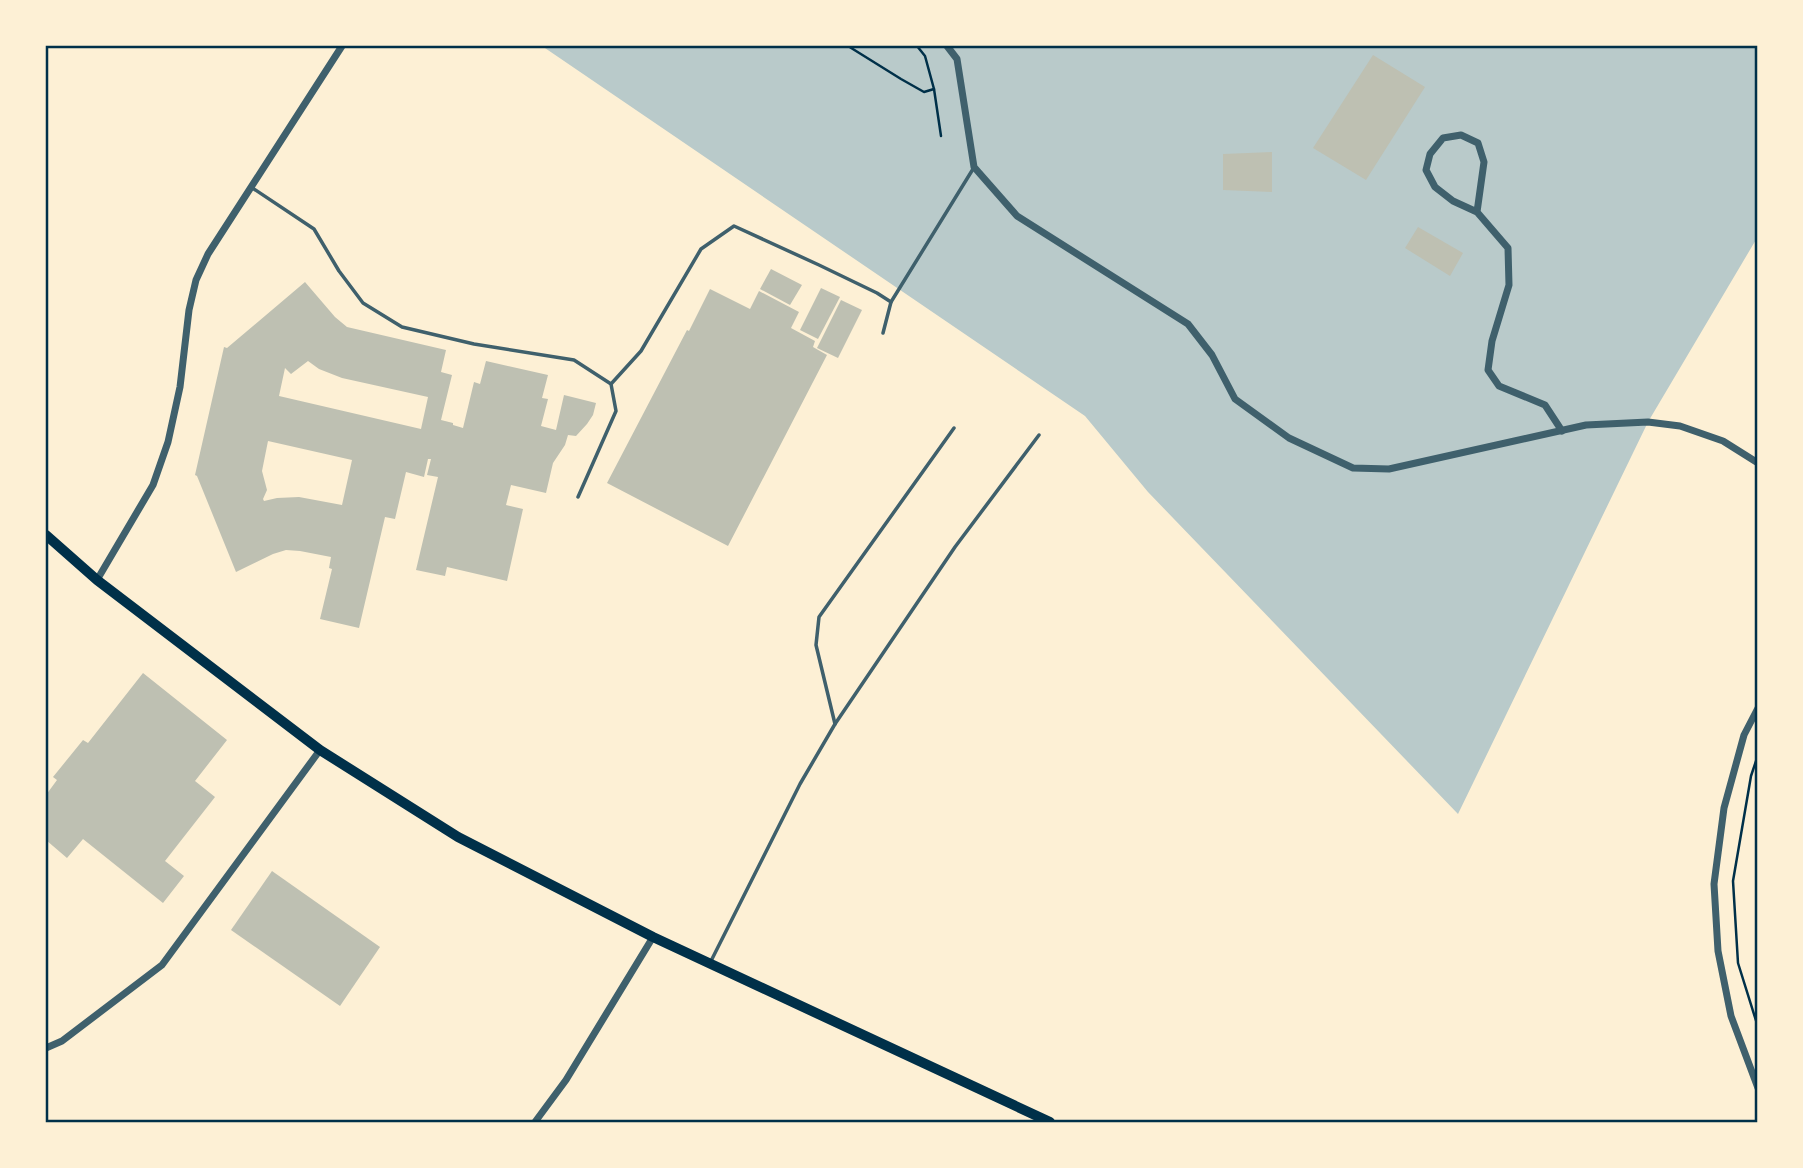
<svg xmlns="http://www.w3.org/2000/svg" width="1803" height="1168" viewBox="0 0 1803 1168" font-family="Mulish,sans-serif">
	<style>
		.green { fill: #b9caca }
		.building { fill: #bec0b2; fill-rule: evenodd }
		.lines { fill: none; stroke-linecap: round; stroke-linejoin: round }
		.path { stroke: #003049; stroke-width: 2.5 }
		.service { stroke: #3f606c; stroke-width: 3.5 }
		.minor { stroke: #3f606c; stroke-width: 7 }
		.secondary { stroke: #003049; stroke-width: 10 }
		.neatline { fill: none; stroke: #003049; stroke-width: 2.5 }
	</style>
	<rect width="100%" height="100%" fill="#fdf0d5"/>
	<polygon class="green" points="542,46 1757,46 1757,238 1648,422 1458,814 1148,492 1085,416"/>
	<g class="building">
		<polygon points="1373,55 1425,87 1366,180 1313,148"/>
		<polygon points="1272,152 1272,192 1223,190 1223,154"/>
		<polygon points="1418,227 1463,253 1450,276 1405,248"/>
		<polygon points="771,269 802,285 790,305 760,289"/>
		<path d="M305,282L335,317L347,327L446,350L441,372L452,375L441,420L453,423V425L463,428L474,382L480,384L486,361L548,375L542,398L548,399L541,426L556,430L564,395L596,403L593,415L587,424L576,436L568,435L565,445L553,463L546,493L511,485L506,505L523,509L507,581L447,567L445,576L416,570L438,477L427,475L431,459H428L424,477L406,472L395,519L385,517L359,628L320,619L332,569L329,568L331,557L300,551L286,550L273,554L236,572L197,476L195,475L224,347L227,348ZM308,361L319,369L342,378L428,397L421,429L279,396L285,368L291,374ZM268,441L352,460L342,505L299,497L277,498L264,501L263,499L267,490L262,471Z"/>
		<polygon points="821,288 840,297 818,339 800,330"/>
		<polygon points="710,289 750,309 759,291 799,312 791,328 815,341 813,347 827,355 728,546 607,483 687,330 689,331"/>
		<polygon points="841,300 862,310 838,358 817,348"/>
		<polygon points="143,673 227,740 195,781 215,797 165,861 184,876 163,903 83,839 67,858 46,840 46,795 57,780 53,777 83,740 88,743"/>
		<polygon points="272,871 380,947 340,1006 231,930"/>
	</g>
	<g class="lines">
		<g class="path">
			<polyline points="848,46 901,79 924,92 934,89 941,136"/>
			<polyline points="917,46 925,56 934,89"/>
			<polyline points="1758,755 1751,776 1733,881 1738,963 1758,1027"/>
		</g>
		<g class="service">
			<polyline points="251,187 314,229 339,271 363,303 402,327 474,344 574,360 611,384 616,411 578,497"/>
			<polyline points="891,302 973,169"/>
			<polyline points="611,384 641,351 701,249 734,226 819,265 877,293 891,302 883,333"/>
			<polyline points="835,724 816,645 819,617 954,428"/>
			<polyline points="711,961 800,784 835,724 955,547 1039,435"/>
		</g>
		<g class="minor">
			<polyline points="947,46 957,59 974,167 1017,216 1188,324 1212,355 1235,399 1289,438 1353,468 1389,469 1586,425 1648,422 1680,426 1723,441 1758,463"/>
			<polyline points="1477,212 1453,201 1435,187 1426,170 1430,154 1443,138 1461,135 1478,143 1484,162 1477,212 1508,248 1509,285 1492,341 1488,370 1499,386 1545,405 1562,431"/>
			<polyline points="97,580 153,485 168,442 180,387 189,310 196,280 208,254 342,46"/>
			<polyline points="1758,708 1744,735 1724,808 1714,884 1718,951 1731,1016 1758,1088"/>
			<polyline points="46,1048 62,1041 162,965 320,750"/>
			<polyline points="535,1122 566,1080 653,937"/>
		</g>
		<polyline class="secondary" points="46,535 97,580 320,750 458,837 653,937 1050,1122"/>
	</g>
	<rect width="1803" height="1168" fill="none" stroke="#fdf0d5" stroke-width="94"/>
	<rect x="47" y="47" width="1709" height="1074" class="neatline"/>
</svg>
